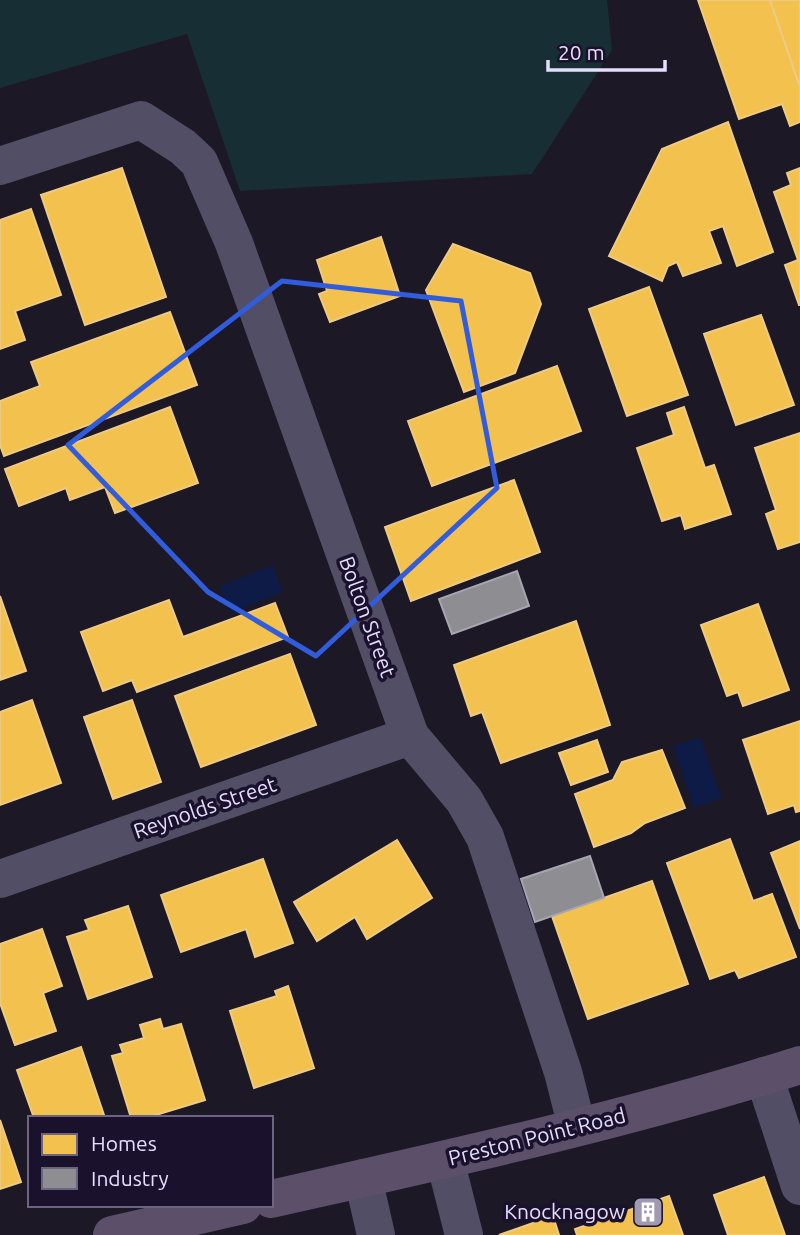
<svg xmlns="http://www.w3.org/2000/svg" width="800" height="1235" viewBox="0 0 800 1235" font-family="Ubuntu,sans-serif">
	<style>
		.green { fill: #172e34 }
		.water { fill: #0e1b47 }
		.homes { fill: #f2c14e; stroke: #eeca83; stroke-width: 2 }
		.industry { fill: #8d8d92; stroke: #a8a5b2; stroke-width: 2 }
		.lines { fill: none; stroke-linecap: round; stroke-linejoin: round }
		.minor { stroke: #524e66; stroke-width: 38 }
		.major { stroke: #5c4f6a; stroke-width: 38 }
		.marked { fill: none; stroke: #315cdc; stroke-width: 5; stroke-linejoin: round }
		.labels { text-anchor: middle; stroke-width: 7; stroke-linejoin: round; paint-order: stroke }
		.street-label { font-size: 21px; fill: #e6defe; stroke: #1a122c }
		.poi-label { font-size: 21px; fill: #e6defe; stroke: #1a122c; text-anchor: end }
	</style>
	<rect width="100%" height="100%" fill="#1c1826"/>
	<polygon class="green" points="0,0 607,0 612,50 532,174 240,191 187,34 0,88"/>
	<g class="water">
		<polygon points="273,565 283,592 230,613 220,586"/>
		<polygon points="700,737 722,798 694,808 673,746"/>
	</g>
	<g class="homes">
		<polygon points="698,0 770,0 800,87 800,122 790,126 782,104 739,119"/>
		<polygon points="770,0 800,0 800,87"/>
		<polygon points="728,122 773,252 737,266 723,226 709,231 721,263 683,276 677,262 668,266 662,281 609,256 662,149"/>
		<polygon points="122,168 166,297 85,325 41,195"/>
		<polygon points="800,168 800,305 799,305 785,265 798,260 774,192 791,185 787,173"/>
		<polygon points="31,209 61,295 15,311 25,340 0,349 0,220"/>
		<polygon points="381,237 400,296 330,322 319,294 327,291 317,260"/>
		<polygon points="453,244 530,273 541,304 515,373 464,392 426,290"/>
		<polygon points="649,287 688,395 627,416 589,309"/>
		<polygon points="170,312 197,385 4,456 0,445 0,401 40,386 31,362"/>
		<polygon points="761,315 794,405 736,425 704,334"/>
		<polygon points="557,366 581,431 432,486 408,421"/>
		<polygon points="170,407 198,483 115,513 105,487 70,500 66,488 19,506 5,469"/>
		<polygon points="684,407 705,468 714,465 731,514 685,529 681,515 662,521 637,448 674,435 667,413"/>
		<polygon points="800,433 800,542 778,549 766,514 776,510 755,448"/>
		<polygon points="514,480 540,552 411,601 385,527"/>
		<polygon points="0,596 26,671 0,680"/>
		<polygon points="169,600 183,637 275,603 288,637 137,692 132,680 103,691 81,632"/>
		<polygon points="758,604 789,690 743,706 738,692 727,696 701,625"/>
		<polygon points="576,621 610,725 501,763 482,712 471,716 454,665"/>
		<polygon points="290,654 316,725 201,767 175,696"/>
		<polygon points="32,700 61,783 0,805 0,712"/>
		<polygon points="132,700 161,782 113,799 84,717"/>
		<polygon points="800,721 800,811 796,812 794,805 768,814 743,740"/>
		<polygon points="597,740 608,772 571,785 559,753"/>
		<polygon points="662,750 685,808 645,823 631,833 594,847 575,794 613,780 622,762"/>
		<polygon points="730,839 753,901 772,894 796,957 739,978 735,970 710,979 667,863"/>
		<polygon points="397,840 432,898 367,939 355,917 317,941 294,902"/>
		<polygon points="800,841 800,929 771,853"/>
		<polygon points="263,859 293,943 255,957 246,929 181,952 161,895"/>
		<polygon points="652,881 688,984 588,1019 552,916"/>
		<polygon points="128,906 152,977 88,999 67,937 89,930 85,920"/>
		<polygon points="42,929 62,986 43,993 56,1031 15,1045 0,1003 0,944"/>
		<polygon points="288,986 314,1068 254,1088 230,1011 277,996 275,991"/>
		<polygon points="160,1019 163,1029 181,1024 205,1100 146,1118 131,1118 112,1056 123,1053 120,1045 144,1038 140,1025"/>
		<polygon points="81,1047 105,1118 34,1118 17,1070"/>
		<polygon points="0,1120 21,1182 0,1189"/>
		<polygon points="764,1177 785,1235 728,1235 714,1195"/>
		<polygon points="669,1196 683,1235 577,1235 575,1229"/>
		<polygon points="553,1216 559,1235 499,1235"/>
	</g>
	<g class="industry">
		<polygon points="517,571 529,606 452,634 439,599"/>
		<polygon points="590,856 604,898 535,922 521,879"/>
	</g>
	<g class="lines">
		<g class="minor">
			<polyline points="0,166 141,120 183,147 199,162 234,243 410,736 464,800 485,837 563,1072 577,1127"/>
			<polyline points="0,879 410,736"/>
			<polyline points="764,1076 800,1186"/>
			<polyline points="445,1160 464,1235"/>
			<polyline points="363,1178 376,1235"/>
		</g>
		<g class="major">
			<path d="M271,1199C448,1159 627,1120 800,1065"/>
			<polyline points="112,1235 243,1205"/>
		</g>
	</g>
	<path class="marked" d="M282,281L461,301L497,488L316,656L208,592L68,445Z"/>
	<defs>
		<g id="building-square" transform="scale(1.575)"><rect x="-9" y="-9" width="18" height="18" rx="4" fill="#9f99b2" stroke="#1a122c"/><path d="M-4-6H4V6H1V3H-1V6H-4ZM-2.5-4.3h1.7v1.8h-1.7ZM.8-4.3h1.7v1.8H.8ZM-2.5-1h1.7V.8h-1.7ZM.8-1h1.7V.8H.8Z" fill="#fff"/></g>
	</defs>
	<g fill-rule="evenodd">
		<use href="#building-square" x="648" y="1212"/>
	</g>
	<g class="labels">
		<g class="street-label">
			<text transform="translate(367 617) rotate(70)" y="7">Bolton Street</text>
			<text transform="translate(205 808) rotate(-19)" y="7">Reynolds Street</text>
			<text transform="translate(537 1137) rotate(-14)" y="7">Preston Point Road</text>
		</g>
		<g class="poi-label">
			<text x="625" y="1219">Knocknagow</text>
		</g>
	</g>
	<rect x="28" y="1116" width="245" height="91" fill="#1a122c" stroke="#6c6480" stroke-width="2"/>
	<rect x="42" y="1134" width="35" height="21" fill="#f2c14e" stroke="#6c6480" stroke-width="2"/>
	<text x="91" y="1151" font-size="21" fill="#e6defe">Homes</text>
	<rect x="42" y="1168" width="35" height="21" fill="#8d8d92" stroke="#6c6480" stroke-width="2"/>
	<text x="91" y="1186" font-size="21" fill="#e6defe">Industry</text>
	<path d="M548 60v10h117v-10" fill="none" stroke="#e6defe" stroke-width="3.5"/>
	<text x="558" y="60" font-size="21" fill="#e6defe" stroke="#1a122c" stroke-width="5" paint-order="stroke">20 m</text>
</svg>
